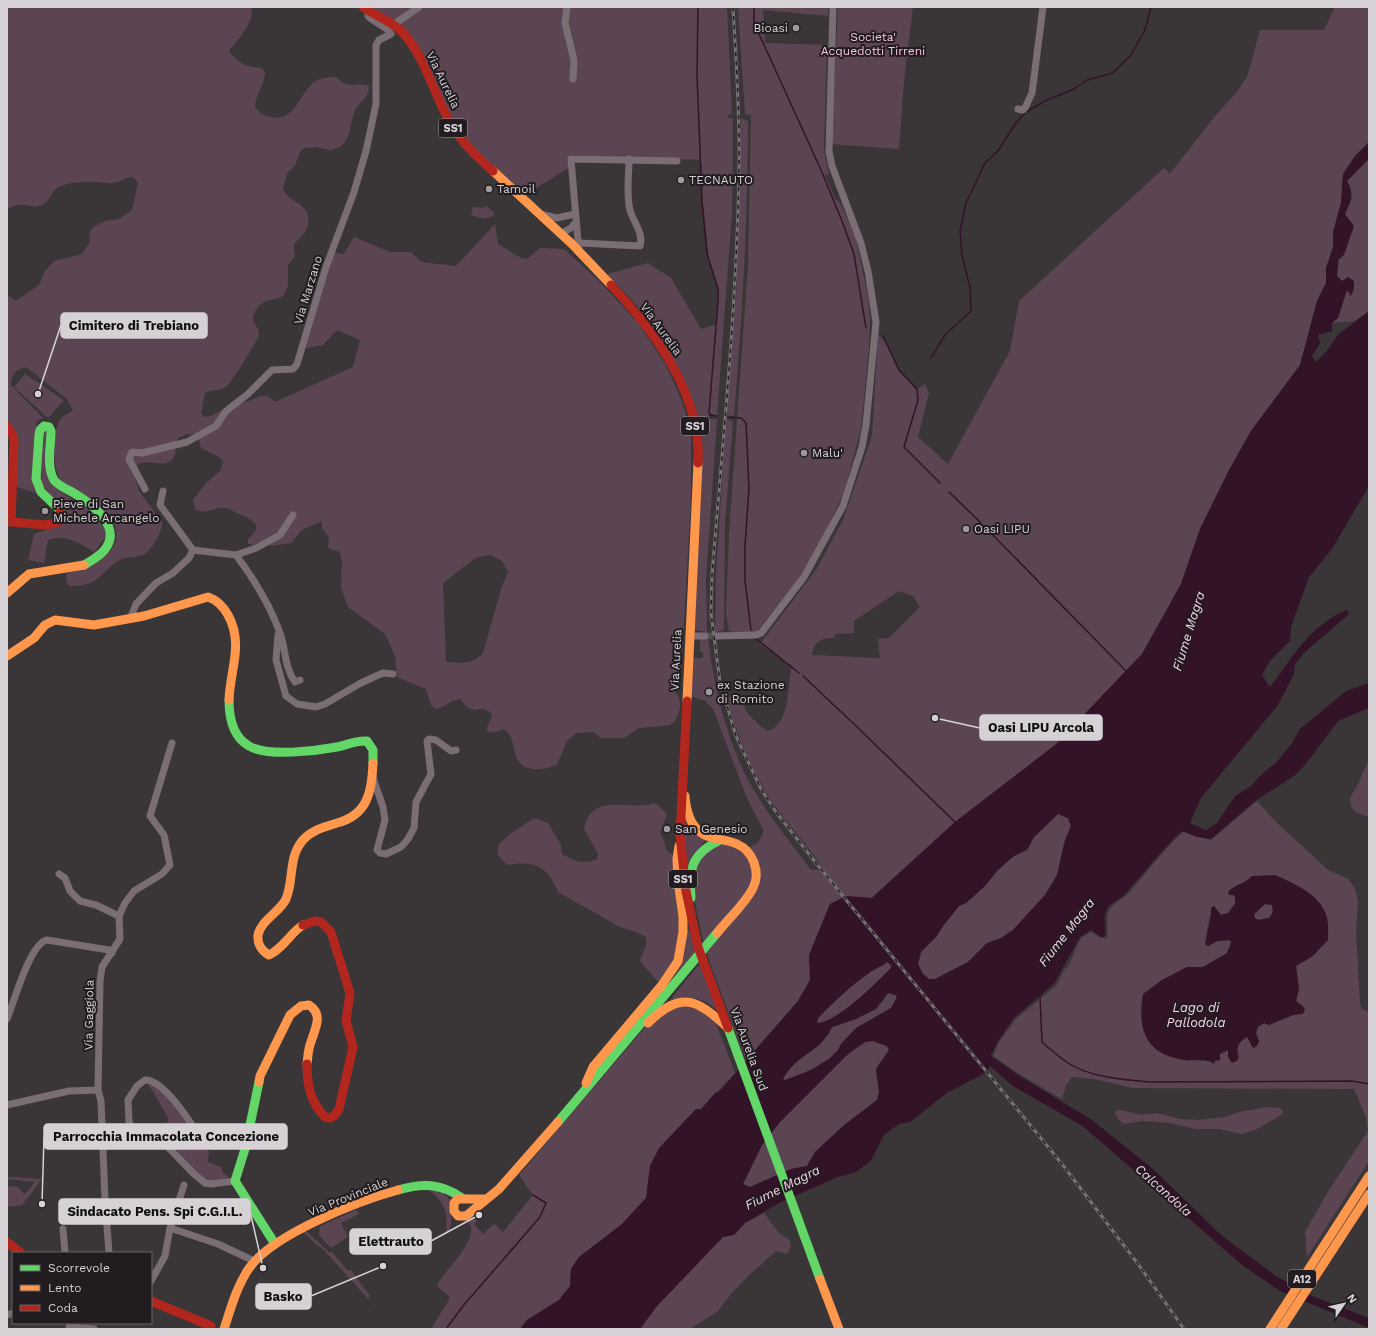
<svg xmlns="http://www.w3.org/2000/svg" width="1376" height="1336" viewBox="0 0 1376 1336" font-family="'Work Sans',sans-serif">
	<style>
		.green { fill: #5c4552; fill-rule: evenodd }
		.water { fill: #331328; fill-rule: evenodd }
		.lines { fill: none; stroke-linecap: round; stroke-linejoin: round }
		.stream { stroke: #331328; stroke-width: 1.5 }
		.street-tunnel { stroke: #514d4f; stroke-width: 7; stroke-dasharray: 7 3.5; stroke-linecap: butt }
		.street { stroke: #7a6d74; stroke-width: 7 }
		.fast { stroke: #63d668; stroke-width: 9 }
		.slow { stroke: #ff974d; stroke-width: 9 }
		.jam { stroke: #b3261e; stroke-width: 9 }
		.rail-casing { stroke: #777174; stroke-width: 3 }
		.rail { stroke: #201c1f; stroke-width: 1.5; stroke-dasharray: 4.5; stroke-linecap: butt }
		.jam-bridge { stroke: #b3261e; stroke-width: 9 }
		.poi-dot { fill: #9f9b9d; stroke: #201c1f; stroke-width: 1.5 }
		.labels { text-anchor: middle; stroke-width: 4; stroke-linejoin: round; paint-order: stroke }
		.shield { fill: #201c1f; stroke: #9f9b9e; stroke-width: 1 }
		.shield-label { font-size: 11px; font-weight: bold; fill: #d6d1d4 }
		.poi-label { font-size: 12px; fill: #d6d1d4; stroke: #201c1f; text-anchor: start }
		.park-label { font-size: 12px; fill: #f9c1e2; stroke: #201c1f }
		.street-label { font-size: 12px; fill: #d6d1d4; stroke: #201c1f }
		.water-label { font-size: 13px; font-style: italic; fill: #fdd2eb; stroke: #201c1f }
		.leader { fill: none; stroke: #d6d1d4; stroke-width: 1.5 }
		.callout-dot { fill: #d6d1d4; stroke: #201c1f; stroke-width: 1.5 }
		.callout { fill: #d6d1d4; stroke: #d6d1d4; stroke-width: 1.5 }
		.callout-label { font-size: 13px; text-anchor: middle; font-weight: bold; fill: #111 }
	</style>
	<rect width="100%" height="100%" fill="#3a3638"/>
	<g class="green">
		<path d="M7,7H251C255,23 238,39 229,51C238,63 246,67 261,68L265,72C265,85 255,95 255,107C259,113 263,115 270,117C294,123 298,96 313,83C319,78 328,77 336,77C349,91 354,81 369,86C369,98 358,103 354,113C348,128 353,146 330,150L315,147L304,148L300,152L295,166L287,173L283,189C291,206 314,202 307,228C305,235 297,239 294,245L295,256L288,265V286L283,296C275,301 265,298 258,307C246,323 259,323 259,335C259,338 230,385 226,387C219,391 212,389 205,393L201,414L205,417C216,416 224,407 234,404C239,402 245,403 249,401C260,396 266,392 275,402L353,367L360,340L337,330L323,345L301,349L331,253L344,254L354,237L390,252H411L421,262L456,266L495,224L498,244L521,258L527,259L540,248L564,249L599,281L638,323L666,365L681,399L691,430V498L682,660L681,672L672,687C674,691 678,695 679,698C682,707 678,720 670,725L639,728L624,738H600L594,732L576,733L567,741L557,765C543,770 523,774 516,756C513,746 513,736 504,729L493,733L487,731C487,724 491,721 492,714C477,701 476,720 460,699C451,700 445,707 436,709L431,705L426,689L397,677L395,656L385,634L348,607L341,587L342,562L340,552L328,548L329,537L322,528V521L302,530L291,543L271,546L263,541L253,545L248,544V539C261,527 258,522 243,516C237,514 232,509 225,508C215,506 206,516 195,509L193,500L206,483L221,470L223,461L219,457L201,448L198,438L189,434C169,438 179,447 174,457C165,473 145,452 132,470L139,491L162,522C163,530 152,550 145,554C137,558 126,556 118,561C98,575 99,586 70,586L67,583L66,574C76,569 89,568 98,562C146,528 89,500 61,481C52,468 52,434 60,420C63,415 69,413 73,411L67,399L26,367C16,369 11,375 11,385L43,418L37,421L36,426L38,428L39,494L17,487L15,432L7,421V295L16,301L39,285L45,271L54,261L82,254L90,242L89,235L92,228L105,221L119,219L132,210L138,183L133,177C125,177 121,182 113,183C109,184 103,182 98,182C86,182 66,181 56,189C50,194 50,201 42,205C30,210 25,199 7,209ZM490,555L502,561L508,572L502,586L483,653C473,665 460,663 446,662L443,583L477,557Z"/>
		<polygon points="369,7 415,7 395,22"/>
		<path d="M423,7H727L732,114L728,115V118H733L732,213L717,416L709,413V419H717L706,580L707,632L694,630L702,437C692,401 677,363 657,332C643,311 625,292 607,274L648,263L671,278L701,329L715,325L719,290L709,259L703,202L701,160L571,155L570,167L525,195L483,158L457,129L399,22L415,10Z"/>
		<polygon points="738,7 828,7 828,16 763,10 765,43 827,45 824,149 829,175 825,175 835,199 840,203 855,235 868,296 870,319 869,347 861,429 844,493 820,543 796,583 756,632 746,634 729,631 726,613 729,534 748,265 751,115 745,114"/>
		<polygon points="838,7 913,7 904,81 899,149 831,144"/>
		<path d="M1335,7H1369V142L1355,156L1343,174L1341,203L1333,232V247L1326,268V283L1317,301L1300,365L1251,431L1229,470L1200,529L1181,584L1142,654L1055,745L955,822L871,898L846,896L830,904L809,955L810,980L798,1001L746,1060L706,952L754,895L758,888L760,878L759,868L749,847L758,843L764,831L747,798L713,709L705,701L690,696L692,658H703V652H700V638L708,637C713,683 724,729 744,772C761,807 788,839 811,870H824C809,846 787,824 771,800C750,768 737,733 726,697L742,696L746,712L760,726L768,731C791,724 787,683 792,666L760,644L816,570L843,520L872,436L878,335L886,342L898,370L916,390L925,384L929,393L918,437L948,464L1010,351L1019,301L1164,168L1170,173L1175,167L1215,116L1236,93L1247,77L1260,30H1324ZM899,591L913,596L920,607L889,638L878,639L880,658L812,655C813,642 822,638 834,638L835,634L854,633V621Z"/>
		<path d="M741,118L748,121C748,220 742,318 734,416L726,415L736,296Z"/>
		<polygon points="1369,159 1369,311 1355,321 1332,323 1338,318 1347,289 1354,288 1342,281 1337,276 1345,214 1352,199 1351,188 1347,181"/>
		<path d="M487,206L495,214C487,221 481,218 471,215L473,207L483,208Z"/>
		<polygon points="25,374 64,400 48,418 14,387"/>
		<polygon points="726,420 731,420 733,422 725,523 724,626 723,631 715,632 716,574"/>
		<path d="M45,430L47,431C48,444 48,469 52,480C58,499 101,505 106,536L94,552C79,543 67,534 48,540L44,563L28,560L34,534L55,527L62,519L40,479V438Z"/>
		<polygon points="1369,759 1369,817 1355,812 1351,806 1350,798 1358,784"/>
		<path d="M1257,801L1275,821L1328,870L1348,879L1354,887L1358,900L1356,933L1360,1003L1362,1009L1369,1012V1161L1307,1257L1305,1232L1329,1190L1368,1131L1366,1117L1354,1089L1133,1088L1094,1079L1072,1077L1066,1085L1062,1099L1019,1074L993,1056L999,1042L1016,1019L1057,985L1064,970L1069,965L1078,944L1081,938L1091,932L1101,938H1107C1109,928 1105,919 1109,911C1112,904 1121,900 1127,895C1146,874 1162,851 1183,832L1211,840ZM1252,876L1313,956L1296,966L1299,989L1293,1015L1269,1025L1264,1023L1258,1027L1256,1033L1259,1041L1257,1046L1253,1048L1247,1037C1237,1042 1236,1053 1232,1063L1228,1057L1229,1049L1220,1054L1215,1061L1183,1060L1162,980L1187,967H1203L1227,953L1231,943L1230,940L1218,941L1208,946C1203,930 1211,923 1211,908L1214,906L1221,915L1228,913L1235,904V897L1230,889L1247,882Z"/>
		<path d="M654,803L658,805L667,814L660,833L665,843V849L677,858L681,944L662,985C659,983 641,963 640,960L646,946V937L636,932L620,927L558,892C548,866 534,860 507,865L497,854L499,844L510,834L534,818L548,823L561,845L562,854C574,861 584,865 597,859L598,854L584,829C592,790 629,812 654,803Z"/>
		<polygon points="1058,814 1068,818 1071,826 1065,840 1057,875 1045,895 1013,930 1001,938 987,943 968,962 935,979 929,979 923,974 918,964 921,952 937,936 943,926 959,906 966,903 984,887 998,870 1014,856 1027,850 1034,837"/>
		<polygon points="684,819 686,819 707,839 692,855 687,866 685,865"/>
		<polygon points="719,843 727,843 739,848 747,856 753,873 750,888 704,945 692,889 698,857"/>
		<polygon points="1265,904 1272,905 1273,912 1269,918 1258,920 1255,918 1254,914"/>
		<path d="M689,929L696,953L677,973L674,974C680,960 687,946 686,930Z"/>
		<path d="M701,962L717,1010C704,998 687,994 670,1000Z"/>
		<path d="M888,962L891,965V968C877,983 837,1022 817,1023L818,1018C834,1002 850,986 869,973C875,968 882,967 888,962Z"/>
		<polygon points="888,993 895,995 897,997 891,1008 856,1028 841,1044 838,1050 829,1059 811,1070 785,1081 783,1079 795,1062 820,1045 832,1027 856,1019 882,1002"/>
		<path d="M679,1002L712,1013L735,1073L701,1109L646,1198L622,1224L579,1257L571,1269L570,1286L559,1300L527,1320L520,1329H431L449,1300V1296L439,1288L437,1285C445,1270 473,1246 471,1228C471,1225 468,1221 467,1219L470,1215L477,1221L474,1224L483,1234L494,1224L503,1232L533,1195L519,1175L654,1017Z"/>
		<polygon points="872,1041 887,1046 889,1050 876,1069 879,1092 877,1100 843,1126 815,1152 807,1166 791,1169 750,1187 743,1184 762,1145 780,1122 848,1054 865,1042"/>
		<path d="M149,1083C164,1088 188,1121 196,1135C200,1143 200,1147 209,1151L208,1162L221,1167L223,1173L229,1177C221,1181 211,1182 203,1179L178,1153L177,1147L166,1129L168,1118L153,1091L148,1085Z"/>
		<polygon points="1269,1107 1280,1108 1283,1111 1281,1115 1255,1130 1241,1134 1219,1129 1196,1129 1170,1123 1143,1121 1124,1124 1118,1119 1115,1113 1117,1110 1120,1110 1142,1115 1157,1113 1180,1119 1199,1120 1225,1117 1239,1112"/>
		<polygon points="7,1177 42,1179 22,1205 7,1207 7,1186 17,1187 25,1194 35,1182 7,1179"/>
		<path d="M429,1190C437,1190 448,1193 450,1202C451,1205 450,1209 450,1212C452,1222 452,1227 446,1235C448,1213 447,1205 429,1190Z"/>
		<polygon points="356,1210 359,1214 341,1223 348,1237 331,1248 319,1235 320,1226"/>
		<polygon points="764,1213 778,1232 790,1240 791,1247 787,1254 776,1251 749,1275 730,1295 718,1311 690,1329 640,1329 657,1306 723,1237 734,1235 745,1223"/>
		<polygon points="305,1230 330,1253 332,1252 348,1271 351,1270 370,1296 368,1298 381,1313 321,1247 319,1247 302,1231"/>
	</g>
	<g class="water">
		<path d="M1369,142V159L1347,181C1354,193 1351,201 1345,214L1354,226L1344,255L1338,260L1337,276L1342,281L1348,277L1354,281V288L1351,296L1347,290L1338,318L1332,323V331L1318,335L1320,343L1312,356L1316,362L1326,352L1339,334L1369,311V486L1332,549L1309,577L1291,627L1290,641L1269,662L1262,675L1270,687C1276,680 1281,671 1287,664C1302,642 1321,620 1347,610L1349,614L1305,652L1295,664L1294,674L1278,705L1201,798L1190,823L1206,830L1217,823L1235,796L1251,786L1264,772L1276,763L1292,743L1300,729L1346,691L1369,683V708L1338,721L1305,765L1294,776L1255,801L1211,839L1197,837L1182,831C1161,850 1145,872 1126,893C1121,899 1110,903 1107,909C1102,918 1107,926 1105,936L1101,937L1091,930L1080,937L1054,984L1014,1018L998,1041L991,1056L1018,1075L1092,1120L1153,1169L1221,1235L1276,1276L1312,1296L1369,1318V1328L1280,1291L1242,1265L1084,1127L1013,1086L990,1066L987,1072L947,1093L910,1122L899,1124L884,1135L871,1161L856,1172L838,1177L781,1202L745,1223L734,1235L723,1237L657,1306L640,1329H520L527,1320L559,1300L570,1286L571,1269L579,1257L622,1224L646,1198L650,1166L659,1148L696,1109H701L715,1093L719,1092L798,1001L810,980L809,955L830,904L846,896L872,898L955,822L1055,745L1142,654L1181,584L1200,529L1229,470L1251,431L1300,365L1317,301L1326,283V268L1333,247V232L1341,203L1343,174L1355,156ZM1058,814L1068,818L1071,826L1065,840L1057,875L1045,895L1013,930L1001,938L987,943L968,962L935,979H929L923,974L918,964L921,952L937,936L943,926L959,906L966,903L984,887L998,870L1014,856L1027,850L1034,837ZM887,962L891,965V968C877,982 837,1023 817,1023L818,1018C834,1002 850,986 869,973C875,968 882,967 887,962ZM888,993L895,995L897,997L891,1008L856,1028L841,1044L838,1050L829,1059L811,1070L785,1080L783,1079C794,1056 822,1051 832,1027L856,1019L876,1009ZM872,1041L887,1046L889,1050L876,1069L879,1092L877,1100L843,1126L815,1152L807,1166L791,1169L750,1187L743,1184L762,1145L780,1122L848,1054L865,1042Z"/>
		<path d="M1275,875C1293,883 1317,893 1325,912C1329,919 1328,932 1328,940L1313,956L1296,966L1299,989L1296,1001L1303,1006L1305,1010L1303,1014L1293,1015L1269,1025L1264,1023L1258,1027L1256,1033L1259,1041L1257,1046L1253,1048L1247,1037C1239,1041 1235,1048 1239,1057L1237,1061L1232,1063L1228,1057V1050L1220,1054V1060L1215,1061L1214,1064C1206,1058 1193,1061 1184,1060C1145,1054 1137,1029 1143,994L1162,980L1187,967H1203L1227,953L1231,943L1230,940L1218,941L1208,946L1205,944L1211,915V908L1214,906L1221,915L1228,913L1235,904V897L1233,895H1229L1228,892C1235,884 1245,884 1252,876ZM1265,904L1272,905L1273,912L1269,918L1258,920L1255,918L1254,914Z"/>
	</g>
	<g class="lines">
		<g class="stream">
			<polyline points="698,7 697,75 702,202 707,254 718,289 718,302 709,413 710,415 717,416"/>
			<polyline points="754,7 754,23 821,170 842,221 854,254 866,328"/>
			<polyline points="883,336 899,370 917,389 918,400 904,447 940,483"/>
			<polyline points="931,358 945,335 971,311 970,288 962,255 960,231 966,203 985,163 998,151 1015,124 1026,112 1045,101 1074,89 1087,80 1113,73 1131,55 1145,30 1151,7"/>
			<polyline points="725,417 741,418 746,423 749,488 745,546 745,581 751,630"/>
			<polyline points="949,492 981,523"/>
			<polyline points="984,526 1126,671"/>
			<polyline points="755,638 799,673"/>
			<polyline points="803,676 854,724 955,822"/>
			<path d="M1040,995L1042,1042C1050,1049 1059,1057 1068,1063C1089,1077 1125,1080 1149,1082L1352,1081L1369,1084"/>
			<polyline points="446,1329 463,1306 540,1217 546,1203 533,1195"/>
		</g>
		<polyline class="street-tunnel" points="705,636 717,636"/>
		<g class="street">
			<polyline points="567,7 565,23 574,60 573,79"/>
			<polyline points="393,25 419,7"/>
			<polyline points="1018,109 1023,110 1025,108 1032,93 1043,7"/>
			<polyline points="540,214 557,218 575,214"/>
			<polyline points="560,234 571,228 576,222"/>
			<path d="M580,243L640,246C644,233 633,222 630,210C626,195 629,175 629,159"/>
			<polyline points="579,253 571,159 677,161"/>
			<path d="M145,489L129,459L132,452L142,453L187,442L216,426L226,411L248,394L272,370L293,369L297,364L326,267L354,192L366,151L376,104V45L379,40L391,34C387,26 374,23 368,16V11"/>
			<path d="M193,550L236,555C254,579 270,605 280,633C286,649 284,667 295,682L300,680"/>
			<polyline points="236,555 256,548 280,535 293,515"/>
			<polyline points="130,619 136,604 156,583 173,573 189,558 193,550 160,505 163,491"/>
			<polyline points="278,635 276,660 286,696 297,704 316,707 325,704 359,684 376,676 383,673 393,674"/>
			<polyline points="690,636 705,636"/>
			<polyline points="717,636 756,635 761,633 804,577 843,506 862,447 866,425 876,322 868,271 861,243 832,166 829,151 833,7"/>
			<polyline points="373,778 383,807 385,820 377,850 380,853 386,854 401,847 408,839 414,828 416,802 431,774 427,741 429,739 436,740 451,751 456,750"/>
			<polyline points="59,874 65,878 70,891 80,901 96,905 119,916"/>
			<path d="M7,1019C14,1002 30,943 47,940L109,950L112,953"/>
			<polyline points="7,1105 69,1091 98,1090"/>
			<path d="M202,1140C192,1125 164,1079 145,1080L137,1086L128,1100L129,1122L132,1127L136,1132L165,1144L194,1174L205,1183L211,1184L235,1181"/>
			<polyline points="170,1228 218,1244 254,1261"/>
			<polyline points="63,1229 65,1253"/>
			<polyline points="109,1253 105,1200 101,1101 98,1090 100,981 102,967 120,939 119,916 125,903 134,891 162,874 170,865 164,835 150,816 172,743"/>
			<polyline points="151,1281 165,1256 170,1228 184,1185"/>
			<polyline points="7,1315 13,1313"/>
			<polyline points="69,1327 94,1329"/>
		</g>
		<g class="fast">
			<path d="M60,512L59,509L41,492L36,479L39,435L40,430L44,426L49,427L51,431C51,446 46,466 54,480C59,487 70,490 77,495C93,505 121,527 106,548C101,556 92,560 84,565"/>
			<path d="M229,700C229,717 233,737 249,746C267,757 316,751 337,747C347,745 356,740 367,741L373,750V763"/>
			<path d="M691,898C689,868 691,854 720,840"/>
			<polyline points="728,1028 820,1279"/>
			<polyline points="259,1082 245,1149 235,1181 275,1244"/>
			<polyline points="558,1122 717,933"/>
			<path d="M398,1190C422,1183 441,1183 462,1198"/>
		</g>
		<g class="slow">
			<polyline points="493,171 572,244 611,285"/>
			<polyline points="7,593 29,574 84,565"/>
			<path d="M7,656L34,638L45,625L55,620L94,625L144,616L208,597C217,600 223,606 228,615C244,644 230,670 229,700"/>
			<polyline points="687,701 698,463"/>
			<path d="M685,796C686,809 689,823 700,832C711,841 725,838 737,844C753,851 761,872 753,888C745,904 728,919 717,933"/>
			<path d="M303,925C290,933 284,948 269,955C262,951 257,944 258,935C261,920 280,912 286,899C294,880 288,857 303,840C312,830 324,827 337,823C368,815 372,791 373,763"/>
			<path d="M648,1023C681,990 697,999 728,1028"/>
			<path d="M259,1082L260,1076L290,1015L301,1006L309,1005C324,1015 315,1028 311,1042C308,1049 308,1056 307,1064"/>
			<polyline points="586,1083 593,1067 662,985 678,961 683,932 683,916 678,881 677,859 679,846"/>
			<polyline points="486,1199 458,1199 454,1203 454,1211 458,1216 466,1216 499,1189 558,1122"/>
			<polyline points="820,1279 839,1329"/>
			<path d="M224,1329C231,1308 237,1285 250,1267C274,1234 358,1201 398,1190"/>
			<polyline points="1270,1329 1369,1176"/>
			<polyline points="1281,1329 1369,1194"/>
		</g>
		<g class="jam">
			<path d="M363,7C376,17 393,21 404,34C424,57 432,88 446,115C457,138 474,155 493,171"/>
			<path d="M611,285C655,332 702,395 698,463"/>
			<polyline points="7,426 13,436 14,442 11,522 46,525 56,523 60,520 60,512"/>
			<polyline points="687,701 680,835 686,891 698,947"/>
			<path d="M303,925L315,921L321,922L331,932L350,993L346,1021L353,1047L339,1109L335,1115L330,1118L325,1117C310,1102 307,1084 307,1064"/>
			<polyline points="7,1242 21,1253"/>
			<polyline points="151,1301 211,1326"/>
		</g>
		<g class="rail-casing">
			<path id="rail" d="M733,7C736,60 740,114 739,167C737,303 723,440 712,575L711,613L720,682L736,736L761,789L776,812L816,863L1062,1164L1138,1264L1184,1329"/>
		</g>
		<use href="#rail" class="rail"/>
		<polyline class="jam-bridge" points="698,947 728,1028"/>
	</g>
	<g class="poi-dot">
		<circle cx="796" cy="28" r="4"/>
		<circle cx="681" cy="180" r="4"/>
		<circle cx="489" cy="189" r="4"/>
		<circle cx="804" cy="453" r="4"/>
		<circle cx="45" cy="511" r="4"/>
		<circle cx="966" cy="529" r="4"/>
		<circle cx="709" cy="692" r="4"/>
		<circle cx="667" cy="829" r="4"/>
	</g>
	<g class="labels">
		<g class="shield">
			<rect x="439" y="119" width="28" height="18" rx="3"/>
			<rect x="681" y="417" width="28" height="18" rx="3"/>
			<rect x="669" y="870" width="28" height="18" rx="3"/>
			<rect x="1288" y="1270" width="28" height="18" rx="3"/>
		</g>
		<g class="shield-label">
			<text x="453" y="132">SS1</text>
			<text x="695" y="430">SS1</text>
			<text x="683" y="883">SS1</text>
			<text x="1302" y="1283">A12</text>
		</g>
		<g class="poi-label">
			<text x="788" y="32" text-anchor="end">Bioasi</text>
			<text x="689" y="184">TECNAUTO</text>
			<text x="497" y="193">Tamoil</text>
			<text x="812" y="457">Malu'</text>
			<text x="53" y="508">Pieve di San<tspan x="53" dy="14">Michele Arcangelo</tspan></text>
			<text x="974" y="533">Oasi LIPU</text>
			<text x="717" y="689">ex Stazione<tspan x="717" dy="14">di Romito</tspan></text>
			<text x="675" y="833">San Genesio</text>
		</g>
		<g class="park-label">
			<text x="873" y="41">Societa'<tspan x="873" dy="14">Acquedotti Tirreni</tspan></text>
		</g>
		<g class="street-label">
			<text transform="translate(443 80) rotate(64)" y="4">Via Aurelia</text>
			<text transform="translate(308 290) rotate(-73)" y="4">Via Marzano</text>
			<text transform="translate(661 329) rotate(54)" y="4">Via Aurelia</text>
			<text transform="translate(676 660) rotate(-87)" y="4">Via Aurelia</text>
			<text transform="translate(89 1015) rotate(-89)" y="4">Via Gaggiola</text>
			<text transform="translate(749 1049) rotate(70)" y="4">Via Aurelia Sud</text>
			<text transform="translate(348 1197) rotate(-22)" y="4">Via Provinciale</text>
		</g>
		<g class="water-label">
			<text transform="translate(1188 631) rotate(-73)" y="5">Fiume Magra</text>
			<text transform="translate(1066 932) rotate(-52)" y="5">Fiume Magra</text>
			<text x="1196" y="1012">Lago di<tspan x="1196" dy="15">Pallodola</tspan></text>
			<text transform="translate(782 1187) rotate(-27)" y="5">Fiume Magra</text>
			<text transform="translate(1164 1190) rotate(42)" y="5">Calcandola</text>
		</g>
	</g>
	<path class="leader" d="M38 394L61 325M935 718L980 728M42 1204L44 1137M263 1268L250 1211M479 1215L431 1241M383 1266L311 1296"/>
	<g class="callout-dot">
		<circle cx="38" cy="394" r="4"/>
		<circle cx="935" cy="718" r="4"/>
		<circle cx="42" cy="1204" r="4"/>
		<circle cx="263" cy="1268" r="4"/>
		<circle cx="479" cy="1215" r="4"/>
		<circle cx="383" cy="1266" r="4"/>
	</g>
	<g class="callout">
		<rect x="61" y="313" width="146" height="25" rx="4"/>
		<rect x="980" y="715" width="122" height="25" rx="4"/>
		<rect x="44" y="1124" width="243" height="25" rx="4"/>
		<rect x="59" y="1199" width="191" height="25" rx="4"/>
		<rect x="350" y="1229" width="81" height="25" rx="4"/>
		<rect x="256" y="1284" width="55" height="25" rx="4"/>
	</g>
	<g class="callout-label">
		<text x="134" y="330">Cimitero di Trebiano</text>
		<text x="1041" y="732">Oasi LIPU Arcola</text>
		<text x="166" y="1141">Parrocchia Immacolata Concezione</text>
		<text x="155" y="1216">Sindacato Pens. Spi C.G.I.L.</text>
		<text x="391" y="1246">Elettrauto</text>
		<text x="283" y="1301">Basko</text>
	</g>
	<rect width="1376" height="1336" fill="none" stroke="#d6d1d4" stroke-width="16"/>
	<rect x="12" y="1252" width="140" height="72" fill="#201c1f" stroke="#696467"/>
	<rect x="20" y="1265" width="20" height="6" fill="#63d668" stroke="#696467"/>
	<text x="48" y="1272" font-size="12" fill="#d6d1d4">Scorrevole</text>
	<rect x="20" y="1285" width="20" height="6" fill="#ff974d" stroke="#696467"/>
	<text x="48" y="1292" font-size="12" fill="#d6d1d4">Lento</text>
	<rect x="20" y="1305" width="20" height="6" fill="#b3261e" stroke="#696467"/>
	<text x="48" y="1312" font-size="12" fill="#d6d1d4">Coda</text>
	<g transform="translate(1344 1304) rotate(56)" stroke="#201c1f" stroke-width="3" paint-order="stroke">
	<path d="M0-3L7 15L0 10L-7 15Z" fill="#d6d1d4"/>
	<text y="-6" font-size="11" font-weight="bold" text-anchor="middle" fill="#d6d1d4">N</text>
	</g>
</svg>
